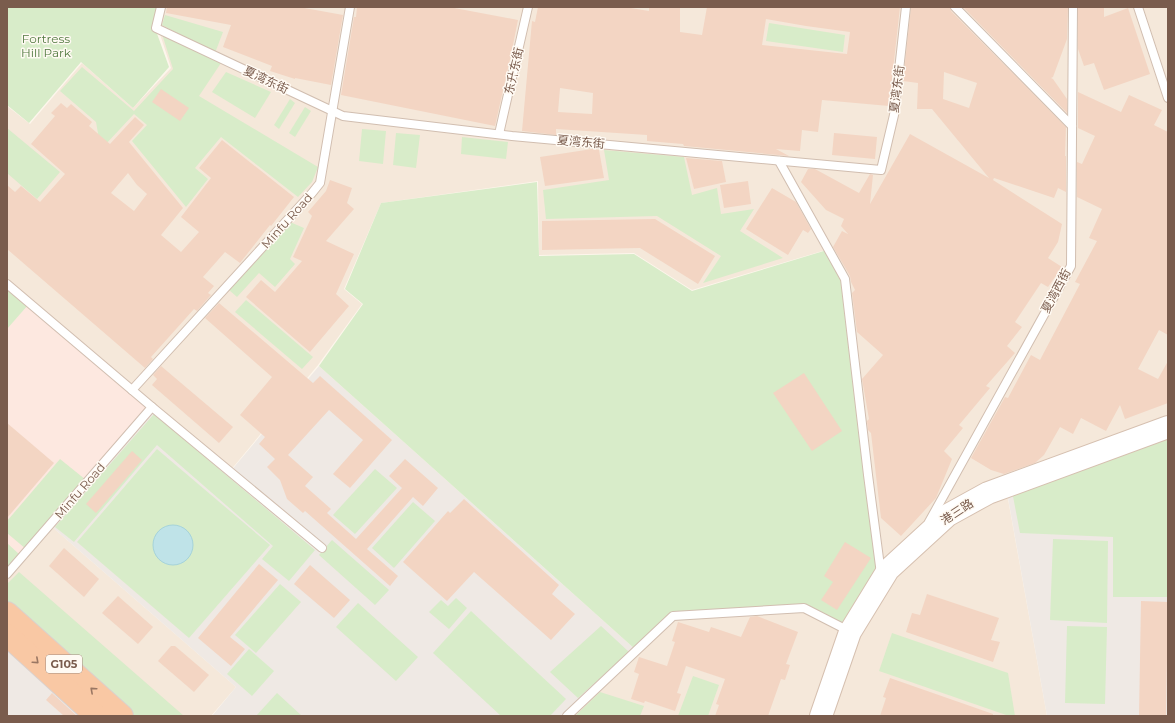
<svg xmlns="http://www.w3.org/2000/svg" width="1175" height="723" viewBox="0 0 1175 723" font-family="Montserrat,'Noto Sans SC',sans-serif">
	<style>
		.residential { fill: #f5e8da }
		.commercial { fill: #fde8e0 }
		.industrial { fill: #efe9e4 }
		.green { fill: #d8ecc9 }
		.water { fill: #bfe3e8; stroke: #a5d3da }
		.building { fill: #f3d5c3; fill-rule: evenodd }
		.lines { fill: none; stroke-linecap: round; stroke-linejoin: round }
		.service-casing { stroke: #d1beb0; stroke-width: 10 }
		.secondary-casing { stroke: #d6c0b0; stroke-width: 24 }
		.trunk-casing { stroke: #dad1cd; stroke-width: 24 }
		.service { stroke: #fff; stroke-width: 8 }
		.secondary { stroke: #fff; stroke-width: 22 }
		.trunk { stroke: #f9c8a4; stroke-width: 22 }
		.oneway { stroke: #9a7763 }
		.labels { text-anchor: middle; stroke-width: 3; stroke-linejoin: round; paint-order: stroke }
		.shield { fill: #fffaf3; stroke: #a28b7f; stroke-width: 1 }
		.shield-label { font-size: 11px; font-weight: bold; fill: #7a5c4d }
		.park-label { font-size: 12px; fill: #537a41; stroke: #fffaf3 }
		.street-label { font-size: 12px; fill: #7a5c4d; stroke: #fffaf3 }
	</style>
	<rect width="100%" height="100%" fill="#fdf6ec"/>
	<g class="residential">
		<polygon points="162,7 1137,7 1168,102 1168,426 987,492 882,580 829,249 692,290 634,253 539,255 538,181 381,203 344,289 362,304 318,365 230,471 7,283 7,106 30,124 82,63 133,108 171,68 158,28"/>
		<polygon points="1138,7 1168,7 1168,96"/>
		<polygon points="1006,488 1047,716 822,716 889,571 948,515"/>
		<polygon points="51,526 236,687 211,716 124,716 7,611 7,576"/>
		<polygon points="804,609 849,632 820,716 568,716 673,616"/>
	</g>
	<polygon class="commercial" points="7,285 151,407 7,573"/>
	<g class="industrial">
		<polygon points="319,366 636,650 566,716 212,716 236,687 51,526 152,409 229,473"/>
		<polygon points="1168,429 1168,716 1047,716 1006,487"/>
		<polygon points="7,638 94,716 7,716"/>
	</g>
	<g class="green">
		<polygon points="7,7 159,7 155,28 169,67 133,108 81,62 29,123 7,105"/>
		<polygon points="165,15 223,32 215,53 162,25"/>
		<polygon points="769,23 845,35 843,52 766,41"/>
		<polygon points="162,34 221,63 199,96 318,167 312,182 298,197 221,137 195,168 208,179 186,207 132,141 147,125 134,114 105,145 99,139 96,122 60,91 82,67 134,111 173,69"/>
		<polygon points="226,72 271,92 255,118 212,92"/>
		<polygon points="290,99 295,103 279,129 274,125"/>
		<polygon points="305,107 311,111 295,137 289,133"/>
		<polygon points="7,128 60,172 37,199 7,173"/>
		<polygon points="362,129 386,131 383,164 359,161"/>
		<polygon points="396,133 420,135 416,168 393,165"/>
		<polygon points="462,137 508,142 506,159 461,154"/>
		<polygon points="604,150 684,157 692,195 717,188 721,214 754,209 740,231 783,258 703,283 721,256 657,216 546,219 543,190 609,180"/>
		<polygon points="537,182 539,256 634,254 692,291 827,250 844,279 881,581 850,631 805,608 673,615 636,650 319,366 363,304 345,289 381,203"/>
		<polygon points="290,222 304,228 290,259 295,264 275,287 259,273 237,297 229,290"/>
		<polygon points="7,288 28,305 7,329"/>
		<polygon points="246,300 313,357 302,369 235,312"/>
		<polygon points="154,414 315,550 289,581 262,559 273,546 157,445 74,542 55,527"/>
		<polygon points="1168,435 1168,597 1113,597 1113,537 1020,533 1012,491"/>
		<polygon points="157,449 270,545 189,638 77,542"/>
		<polygon points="60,459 86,480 26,549 7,533 7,521"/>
		<polygon points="375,469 397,488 355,534 333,515"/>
		<polygon points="413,502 435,521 394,568 372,548"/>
		<polygon points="1053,539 1108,541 1107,623 1050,620"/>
		<polygon points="332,540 389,590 375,605 319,555"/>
		<polygon points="7,543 20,555 7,570"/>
		<polygon points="19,572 184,716 129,716 7,608 7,584"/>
		<polygon points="280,584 301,602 256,653 235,635"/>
		<polygon points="456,598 467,608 449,629 429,612 441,600 448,606"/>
		<polygon points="358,603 418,657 396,681 336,627"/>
		<polygon points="471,611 566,699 550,716 501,716 433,653"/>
		<polygon points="601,626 629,652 578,698 550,672"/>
		<polygon points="1067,626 1107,627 1105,704 1065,703"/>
		<polygon points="892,633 1008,673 1015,716 1009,716 879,671"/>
		<polygon points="249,649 274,671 252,696 227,674"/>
		<polygon points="693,676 719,685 708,716 678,716"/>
		<polygon points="600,692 644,706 640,716 575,716"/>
		<polygon points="277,693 302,716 256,716"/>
	</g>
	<circle class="water" cx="173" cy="545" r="20"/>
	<g class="building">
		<polygon points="167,7 299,7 343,15 331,85 295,78 295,79 270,71 272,66 223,47 231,25 166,13"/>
		<polygon points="357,7 449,7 518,20 511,55 495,126 341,95 354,17 356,17"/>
		<path d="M538,7H625L649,11V7H680V32L702,35L707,7H900L889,106L822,100L818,132L802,130L800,151L776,149L789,156L684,146L683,144L647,141V135L556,129V135L522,131L532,21L535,22ZM766,19L806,26L850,32L847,54L762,45ZM560,88L593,93L592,114L558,112Z"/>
		<path d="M911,7H950L951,11L1066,127L1065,156H1066V192L1058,188L1054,198L994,178L993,180L1062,224L1058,242L1048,258L1062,267L1048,287L1041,283L1015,322L1022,327L1007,346L1015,353L986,386L990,388L959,425L963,428L944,451L952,459L936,498L901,536L881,518L871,433L868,430L867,421L869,419L862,379L883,355L857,332L852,293L855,290L851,282L850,276L833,247L842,231L848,234L841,226L844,219L826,210L801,182L808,169H815L859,193L870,174L873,175L870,204L910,134L989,178L932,109H917L918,83L903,81ZM944,72L977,83L969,108L943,99Z"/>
		<polygon points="963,7 1068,7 1067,39 1053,77 1051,78 1053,79 1067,99 1067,113"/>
		<polygon points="1078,7 1104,7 1104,17 1128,8 1150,74 1104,90 1094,63 1084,66 1078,49"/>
		<polygon points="161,89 189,108 180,121 152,102"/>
		<polygon points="1078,92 1121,112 1129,95 1162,110 1154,125 1168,132 1168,335 1159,330 1138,369 1158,379 1168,361 1168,403 1125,419 1120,405 1106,431 1081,418 1073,434 1060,427 1044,455 1035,463 1004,474 991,470 971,458 1005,397 1008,398 1031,355 1040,360 1080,284 1075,282 1097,241 1089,238 1102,209 1077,197 1077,162 1082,164 1095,136 1078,128"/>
		<path d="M61,103L67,108L71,104L92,122L89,126L110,144L135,117L144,125L129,142L183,208L161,235L181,252L199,232L181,217L211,178L199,168L222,140L294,197L271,226L270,225L240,263L225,252L203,277L214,286L208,293L211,295L197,311L194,309L151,357L153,359L145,368L7,249V185L15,192L21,186L40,202L65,174L31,144L55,116L51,113ZM128,173L137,185L147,194L134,211L111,193Z"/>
		<polygon points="834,133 877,137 875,159 832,155"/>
		<polygon points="592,149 599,150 604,178 545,186 540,157"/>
		<polygon points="686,158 722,161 726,182 694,189"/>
		<polygon points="330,180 352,188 347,203 354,209 326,241 354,254 336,294 349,306 310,352 246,297 261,280 275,292 302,261 293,257 312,216 308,212 326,191"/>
		<polygon points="748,181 751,204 724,208 720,185"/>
		<polygon points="772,188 796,202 811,229 808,233 803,230 788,255 746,229"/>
		<polygon points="655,219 715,256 698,284 640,248 542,250 542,221"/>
		<polygon points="219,303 313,383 320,376 392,440 350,488 333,474 363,440 329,410 288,455 313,477 305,486 331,509 327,513 356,539 402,488 389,476 405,459 438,488 423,506 413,497 367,549 398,576 390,586 305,511 303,513 287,499 280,480 267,467 275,459 259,444 265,437 240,415 272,377 205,318"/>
		<polygon points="161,366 233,427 219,443 152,385 157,379 153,375"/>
		<polygon points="804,373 842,431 812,451 773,393"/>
		<polygon points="7,423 54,463 7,518"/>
		<polygon points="132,451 142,460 96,513 86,504"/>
		<polygon points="464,499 559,585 552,594 575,614 551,640 474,572 447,601 403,562 448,511 450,513"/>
		<polygon points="845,542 871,558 837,610 821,600 833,582 824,576"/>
		<polygon points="64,548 99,579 84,597 49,566"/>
		<polygon points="259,564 278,580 230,637 245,649 231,666 198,638"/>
		<polygon points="310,565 350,600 334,618 294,584"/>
		<polygon points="927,594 999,618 991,640 1000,642 993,662 906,632 912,613 920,615"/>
		<polygon points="118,596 153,627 138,644 102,613"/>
		<polygon points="1141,601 1168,602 1166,716 1139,716"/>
		<polygon points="757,616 798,632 786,664 790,665 785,680 781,679 768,716 715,716 719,705 716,704 725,679 686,666 677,693 681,694 675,711 645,701 644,703 631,699 639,674 634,672 639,657 667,666 675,642 672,641 678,622 709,632 711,627 741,637 750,617"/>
		<polygon points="171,646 175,646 209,675 194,692 158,661"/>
		<polygon points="890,678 993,714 993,716 880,716 886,698 883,697"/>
		<polygon points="52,693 77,716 64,716 46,700"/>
	</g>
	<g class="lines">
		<g class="service-casing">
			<g id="service">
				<polyline points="161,7 156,28 343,116 512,136 881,170 894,115 906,7"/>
				<polyline points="955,7 1072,126"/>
				<polyline points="1138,7 1168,98"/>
				<polyline points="499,134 528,7"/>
				<polyline points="779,161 845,279 868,475 881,574"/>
				<polyline points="7,284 152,407 322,548"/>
				<polyline points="132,390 312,193 320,183 350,7"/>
				<polyline points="929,522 1071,266 1073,7"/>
				<polyline points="7,574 152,407"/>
				<polyline points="567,716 673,616 804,608 849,631"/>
			</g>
		</g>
		<g class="secondary-casing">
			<polyline id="secondary" points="821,716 850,632 888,570 948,515 988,493 1168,427"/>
		</g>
		<g class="trunk-casing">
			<g id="trunk">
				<polyline points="7,613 122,716"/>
				<polyline points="7,635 96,716"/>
			</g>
		</g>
		<use href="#service" class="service"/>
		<use href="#secondary" class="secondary"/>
		<use href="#trunk" class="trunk"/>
	</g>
	<defs><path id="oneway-chevron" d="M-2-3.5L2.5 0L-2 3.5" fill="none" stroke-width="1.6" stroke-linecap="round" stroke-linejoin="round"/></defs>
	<g class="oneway">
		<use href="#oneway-chevron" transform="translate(36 661) rotate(42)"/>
		<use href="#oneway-chevron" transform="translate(93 690) rotate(-138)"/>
	</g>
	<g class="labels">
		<rect class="shield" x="46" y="655" width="36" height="18" rx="3"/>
		<g class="shield-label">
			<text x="64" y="668">G105</text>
		</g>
		<g class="park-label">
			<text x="46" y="43">Fortress<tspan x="46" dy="14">Hill Park</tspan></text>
		</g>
		<g class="street-label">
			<text transform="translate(514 71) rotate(-77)" y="4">东升东街</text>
			<text transform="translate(266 80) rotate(25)" y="4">夏湾东街</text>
			<text transform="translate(897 89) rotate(-83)" y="4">夏湾东街</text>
			<text transform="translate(581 142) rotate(5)" y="4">夏湾东街</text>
			<text transform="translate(287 221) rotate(-48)" y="4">Minfu Road</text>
			<text transform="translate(1056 291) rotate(-62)" y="4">夏湾西街</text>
			<text transform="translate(80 491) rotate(-49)" y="4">Minfu Road</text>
			<text transform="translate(957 512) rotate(-33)" y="4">港三路</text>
		</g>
	</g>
	<rect width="1175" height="723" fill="none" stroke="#7a5c4d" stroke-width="16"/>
</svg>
